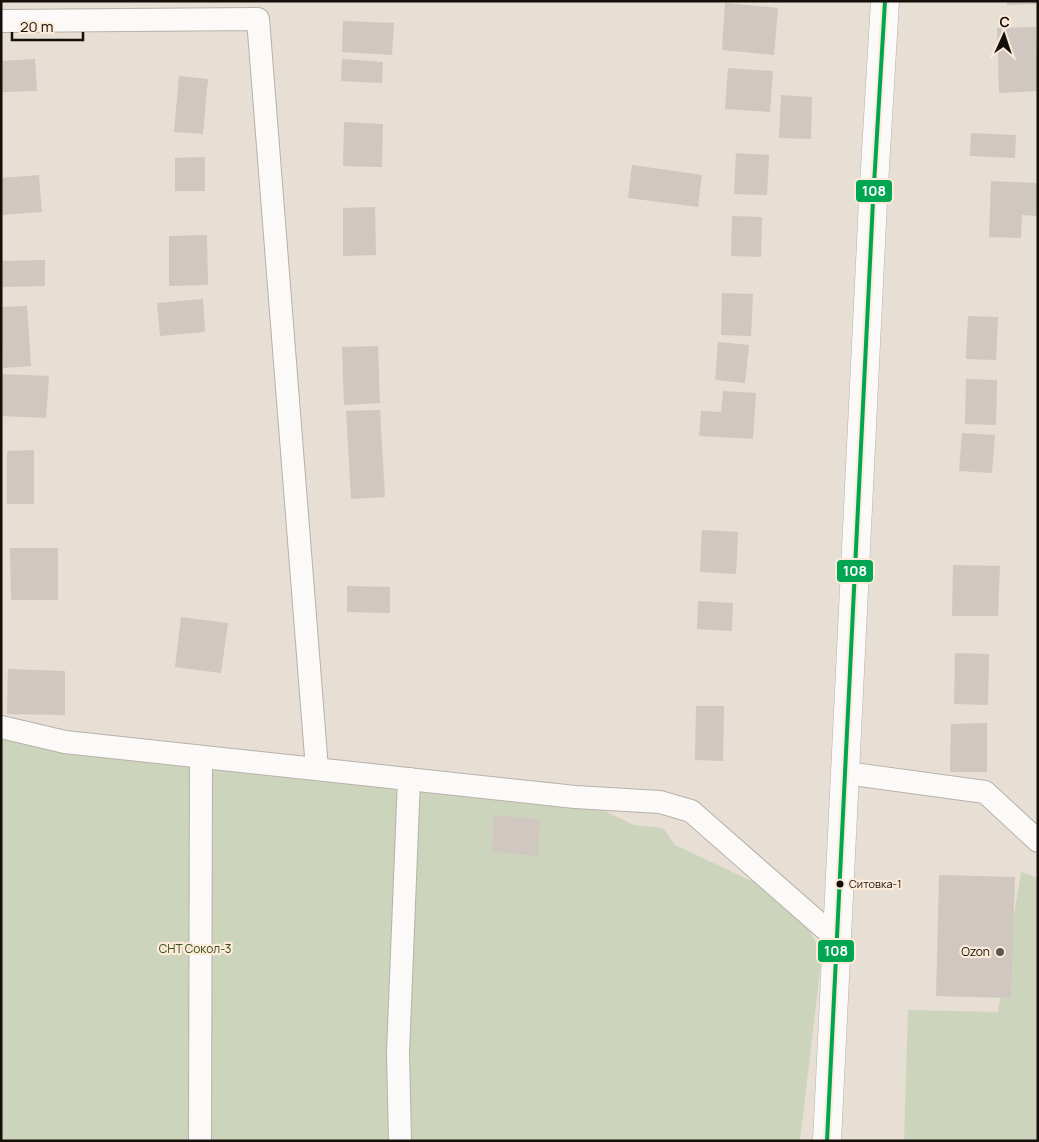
<svg xmlns="http://www.w3.org/2000/svg" width="1039" height="1142" viewBox="0 0 1039 1142" font-family="Manrope,sans-serif">
	<style>
		.green { fill: #cdd4bc }
		.building { fill: #cfc7c0 }
		.lines { fill: none; stroke-linecap: round; stroke-linejoin: round }
		.street-casing { stroke: #b8b1a9; stroke-width: 24 }
		.primary-casing { stroke: #b8b1a9; stroke-width: 29 }
		.street { stroke: #fbfaf9; stroke-width: 22 }
		.primary { stroke: #fbfaf9; stroke-width: 28 }
		.bus-1-casing { stroke: #fdebd9; stroke-width: 8 }
		.bus-1 { stroke: #00a651; stroke-width: 4 }
		.bus-dot { fill: #140f08; stroke: #fdebd9; stroke-width: 2 }
		.poi-dot { fill: #5e574f; stroke: #fdebd9; stroke-width: 2 }
		.labels { text-anchor: middle; stroke-width: 4.5; stroke-linejoin: round; paint-order: stroke }
		.bus-label { font-size: 11px; fill: #140f08; stroke: #fdebd9; text-anchor: start }
		.park-label { font-size: 12px; fill: #334e18; stroke: #fdebd9 }
		.poi-label { font-size: 12px; fill: #140f08; stroke: #fdebd9; text-anchor: end }
		.line-badge { stroke: #fdebd9; stroke-width: 2 }
		.badge-label { font-size: 14px; text-anchor: middle; font-weight: bold; fill: #fff }
	</style>
	<rect width="100%" height="100%" fill="#e7ded4"/>
	<g class="green">
		<polygon points="1,722 168,749 575,797 634,825 663,828 675,845 792,900 822,953 800,1141 1,1141"/>
		<polygon points="1021,872 1038,878 1038,1141 904,1141 908,1010 998,1012"/>
	</g>
	<g class="building">
		<polygon points="1007,1 1038,1 1038,4 1007,5"/>
		<polygon points="725,3 778,8 774,55 722,50"/>
		<polygon points="343,21 394,23 392,55 342,52"/>
		<polygon points="1036,27 1038,91 999,93 997,28"/>
		<polygon points="35,59 37,91 1,92 1,61"/>
		<polygon points="342,59 383,62 382,83 341,81"/>
		<polygon points="728,68 773,71 770,112 725,109"/>
		<polygon points="179,76 208,79 203,134 174,132"/>
		<polygon points="781,95 812,97 811,139 779,138"/>
		<polygon points="344,122 383,124 382,167 343,166"/>
		<polygon points="971,133 1016,135 1015,158 970,156"/>
		<polygon points="736,153 769,155 767,195 734,194"/>
		<polygon points="205,157 205,191 175,191 175,158"/>
		<polygon points="632,165 702,175 698,207 628,198"/>
		<polygon points="39,175 42,212 1,215 1,178"/>
		<polygon points="991,181 1038,183 1038,216 1022,215 1021,238 989,237"/>
		<polygon points="375,207 376,255 343,256 343,208"/>
		<polygon points="732,216 762,217 761,257 731,256"/>
		<polygon points="207,235 208,285 169,286 169,236"/>
		<polygon points="45,260 45,286 1,287 1,261"/>
		<polygon points="722,293 753,294 751,336 721,335"/>
		<polygon points="203,299 205,332 160,336 157,303"/>
		<polygon points="27,306 31,366 3,368 1,307"/>
		<polygon points="968,316 998,317 996,360 966,359"/>
		<polygon points="718,342 749,345 745,383 715,380"/>
		<polygon points="378,346 380,403 344,405 342,347"/>
		<polygon points="2,374 49,376 46,418 1,416"/>
		<polygon points="966,379 997,380 996,425 965,424"/>
		<polygon points="723,391 756,393 753,439 699,436 701,411 721,412"/>
		<polygon points="380,410 385,497 351,499 346,411"/>
		<polygon points="962,433 995,435 992,473 959,471"/>
		<polygon points="34,450 34,504 7,504 7,451"/>
		<polygon points="702,530 738,532 736,574 700,572"/>
		<polygon points="10,548 58,548 58,600 11,600"/>
		<polygon points="953,565 1000,566 998,616 952,616"/>
		<polygon points="347,586 390,587 390,613 347,612"/>
		<polygon points="698,601 733,603 732,631 697,629"/>
		<polygon points="181,617 228,623 221,673 175,667"/>
		<polygon points="955,653 989,654 988,705 954,704"/>
		<polygon points="8,669 65,671 65,715 7,714"/>
		<polygon points="696,706 724,706 723,761 695,760"/>
		<polygon points="987,723 987,772 950,772 951,724"/>
		<polygon points="494,815 540,819 538,856 492,852"/>
		<polygon points="939,875 1015,877 1011,998 936,996"/>
	</g>
	<g class="lines">
		<g class="street-casing">
			<g id="street">
				<polyline points="1,21 258,19 317,769"/>
				<polyline points="1,727 65,742 575,797 660,802 691,811 838,940"/>
				<polyline points="846,773 985,792 1038,841"/>
				<polyline points="200,1141 201,757"/>
				<polyline points="400,1141 398,1053 409,779"/>
			</g>
		</g>
		<g class="primary-casing">
			<polyline id="primary" points="827,1141 873,201 885,1"/>
		</g>
		<use href="#street" class="street"/>
		<use href="#primary" class="primary"/>
		<g class="bus-1-casing">
			<polyline id="bus-1" points="827,1141 873,201 885,1"/>
		</g>
		<use href="#bus-1" class="bus-1"/>
	</g>
	<circle class="bus-dot" cx="840" cy="884" r="4.5"/>
	<circle class="poi-dot" cx="1000" cy="952" r="5"/>
	<g class="labels">
		<g class="bus-label">
			<text x="849" y="888">Ситовка-1</text>
		</g>
		<g class="park-label">
			<text x="195" y="953">СНТ Сокол-3</text>
		</g>
		<g class="poi-label">
			<text x="990" y="956">Ozon</text>
		</g>
	</g>
	<g class="line-badge">
		<rect x="855" y="179" width="38" height="24" rx="5" fill="#00a651"/>
		<rect x="836" y="559" width="38" height="24" rx="5" fill="#00a651"/>
		<rect x="817" y="939" width="38" height="24" rx="5" fill="#00a651"/>
	</g>
	<g class="badge-label">
		<text x="874" y="196">108</text>
		<text x="855" y="576">108</text>
		<text x="836" y="956">108</text>
	</g>
	<rect width="1039" height="1142" fill="none" stroke="#140f08" stroke-width="5"/>
	<g transform="translate(1004 35) rotate(3)" stroke="#fdebd9" stroke-width="4" paint-order="stroke">
	<path d="M0-4L9 19L0 12L-9 19Z" fill="#140f08"/>
	<text y="-8" font-size="14" font-weight="bold" text-anchor="middle" fill="#140f08">С</text>
	</g>
	<path d="M12 32v8h71v-8" fill="none" stroke="#140f08" stroke-width="2.5"/>
	<text x="20" y="32" font-size="15" fill="#140f08" stroke="#fdebd9" stroke-width="4" paint-order="stroke">20 m</text>
</svg>
